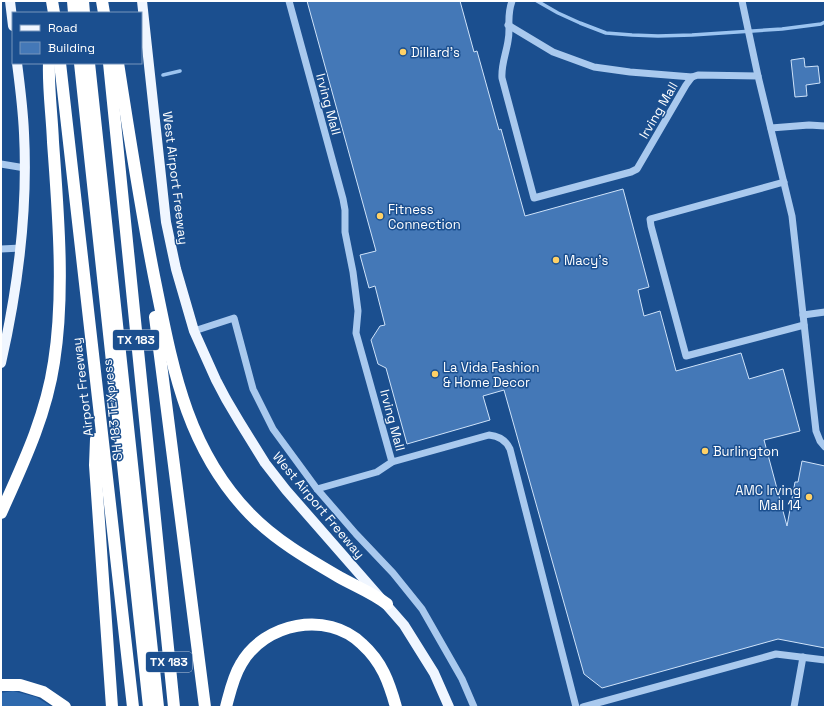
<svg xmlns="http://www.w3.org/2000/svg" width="826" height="708" viewBox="0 0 826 708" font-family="'Space Grotesk',sans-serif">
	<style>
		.green { fill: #2e69ad }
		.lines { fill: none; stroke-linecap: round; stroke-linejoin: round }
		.stream { stroke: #9cc4f0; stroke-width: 3.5 }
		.building { fill: #4478b7; stroke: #cfe3fa }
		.minor { stroke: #a9c9ee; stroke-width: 7 }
		.major { stroke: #f0f6ff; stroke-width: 10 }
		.highway { stroke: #fff; stroke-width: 12 }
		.poi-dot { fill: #ffd166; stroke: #1b4f8f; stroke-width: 1.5 }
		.labels { text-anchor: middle; stroke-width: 3; stroke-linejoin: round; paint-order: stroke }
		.shield { fill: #1b4f8f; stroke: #bbcadd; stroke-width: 1 }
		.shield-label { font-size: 12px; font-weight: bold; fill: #fff }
		.poi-label { font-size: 13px; fill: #fff; stroke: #1b4f8f; text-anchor: start }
		.street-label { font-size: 13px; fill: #fff; stroke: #1b4f8f }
	</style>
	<rect width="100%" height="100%" fill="#1b4f8f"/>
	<polygon class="green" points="13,691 36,697 52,707 1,707 1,693"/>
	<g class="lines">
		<g class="stream">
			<polyline points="537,1 558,13 580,23 606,33 632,35 658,36 692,35 782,29 821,24 825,22"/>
			<polyline points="163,75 180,71"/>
		</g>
	</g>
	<g class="building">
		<polygon points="307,1 460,1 474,52 477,51 499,130 501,129 525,216 623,189 649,287 638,290 644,316 660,311 676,371 741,353 749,379 783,369 800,431 764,440 787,526 795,482 798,482 802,461 825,466 825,648 778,639 602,688 584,674 504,390 483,396 490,420 407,444 386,368 378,364 371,340 380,326 385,325 375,286 369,288 360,255 376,251"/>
		<polygon points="804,58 805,67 818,66 820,83 806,85 807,96 795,97 791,60"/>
	</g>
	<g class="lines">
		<g class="minor">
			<path d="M289,1L343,199L345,210V232L353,272L358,311L356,333L392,462L489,435C499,436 506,440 510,449L576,707"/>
			<path d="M512,1C506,18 511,26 508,41C506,54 501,65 502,78L534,198L631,172L637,169L686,85L692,77L698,75L758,76L792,216L816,431L820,441L825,447"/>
			<polyline points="742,1 758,76"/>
			<polyline points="508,25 553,52 594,67 630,72 692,77"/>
			<polyline points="771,128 809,125 825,126"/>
			<polyline points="1,164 25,168"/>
			<polyline points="784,182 650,219 651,226 686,356 804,325"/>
			<polyline points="1,249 21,248"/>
			<polyline points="803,315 825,312"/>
			<polyline points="194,331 234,318 253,389 273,429 317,489 356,534 393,573 422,609 462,679 474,707"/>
			<polyline points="317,489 377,472 392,462"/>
			<polyline points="583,707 776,654 825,660"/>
			<polyline points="794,707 803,657"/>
		</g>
		<g class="major">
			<polyline points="10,1 13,26"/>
			<polyline points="142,1 166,222 176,269 194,331 216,380 226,399 239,421 265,463 286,490 404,625 434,673 449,707"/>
			<path d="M1,363C18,288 28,210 24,133C23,110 20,86 17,63"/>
		</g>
		<g class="highway">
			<polyline points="52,1 54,13"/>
			<polyline points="73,1 74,13"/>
			<polyline points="83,1 84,13"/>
			<polyline points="102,1 104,13"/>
			<polyline points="60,63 133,707"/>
			<polyline points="80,63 149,707"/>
			<polyline points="89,63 158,707"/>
			<polyline points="109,63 174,707"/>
			<path d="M118,63C129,134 140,205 154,276C172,364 185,447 250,514C275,540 308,559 339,577C355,586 373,593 387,604"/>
			<polyline points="155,317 205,707"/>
			<polyline points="96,439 95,465 112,707"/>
			<path d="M1,513C23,464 46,416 54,362C65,292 58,212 53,142C52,115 48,89 49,63"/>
			<polyline points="1,685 20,685 43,692 65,707"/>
			<path d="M226,707C230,692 233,677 241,664C264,623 327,610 362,644C382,662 389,682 396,707"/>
		</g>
	</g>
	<g class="poi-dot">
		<circle cx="403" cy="52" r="4"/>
		<circle cx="380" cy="216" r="4"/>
		<circle cx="556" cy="260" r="4"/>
		<circle cx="435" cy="374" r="4"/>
		<circle cx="705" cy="451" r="4"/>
		<circle cx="809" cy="497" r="4"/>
	</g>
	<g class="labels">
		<g class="shield">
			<rect x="113" y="330" width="46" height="20" rx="3"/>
			<rect x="146" y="652" width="46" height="20" rx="3"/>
		</g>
		<g class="shield-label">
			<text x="136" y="344">TX 183</text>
			<text x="169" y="666">TX 183</text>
		</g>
		<g class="poi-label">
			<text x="411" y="57">Dillard's</text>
			<text x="388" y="214">Fitness<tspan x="388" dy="15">Connection</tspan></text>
			<text x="564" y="265">Macy's</text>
			<text x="443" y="372">La Vida Fashion<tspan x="443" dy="15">&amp; Home Decor</tspan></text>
			<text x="713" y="456">Burlington</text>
			<text x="801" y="495" text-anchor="end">AMC Irving<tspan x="801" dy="15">Mall 14</tspan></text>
		</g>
		<g class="street-label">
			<text transform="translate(329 104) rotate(75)" y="5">Irving Mall</text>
			<text transform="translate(658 110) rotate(-60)" y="5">Irving Mall</text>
			<text transform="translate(176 178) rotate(83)" y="5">West Airport Freeway</text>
			<text transform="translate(82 387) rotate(-97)" y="5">Airport Freeway</text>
			<text transform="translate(112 410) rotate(-96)" y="5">SH 183 TEXpress</text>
			<text transform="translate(393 420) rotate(75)" y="5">Irving Mall</text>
			<text transform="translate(319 505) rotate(50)" y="5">West Airport Freeway</text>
		</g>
	</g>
	<rect width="826" height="708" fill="none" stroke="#ffffff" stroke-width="4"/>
	<rect x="12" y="12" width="130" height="52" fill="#1b4f8f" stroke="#7695bc"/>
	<rect x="20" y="25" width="20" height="6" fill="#f0f6ff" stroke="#7695bc"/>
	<text x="48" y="32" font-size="12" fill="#ffffff">Road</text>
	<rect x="20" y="42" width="20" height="12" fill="#4478b7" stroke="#7695bc"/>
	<text x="48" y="52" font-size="12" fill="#ffffff">Building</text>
</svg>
